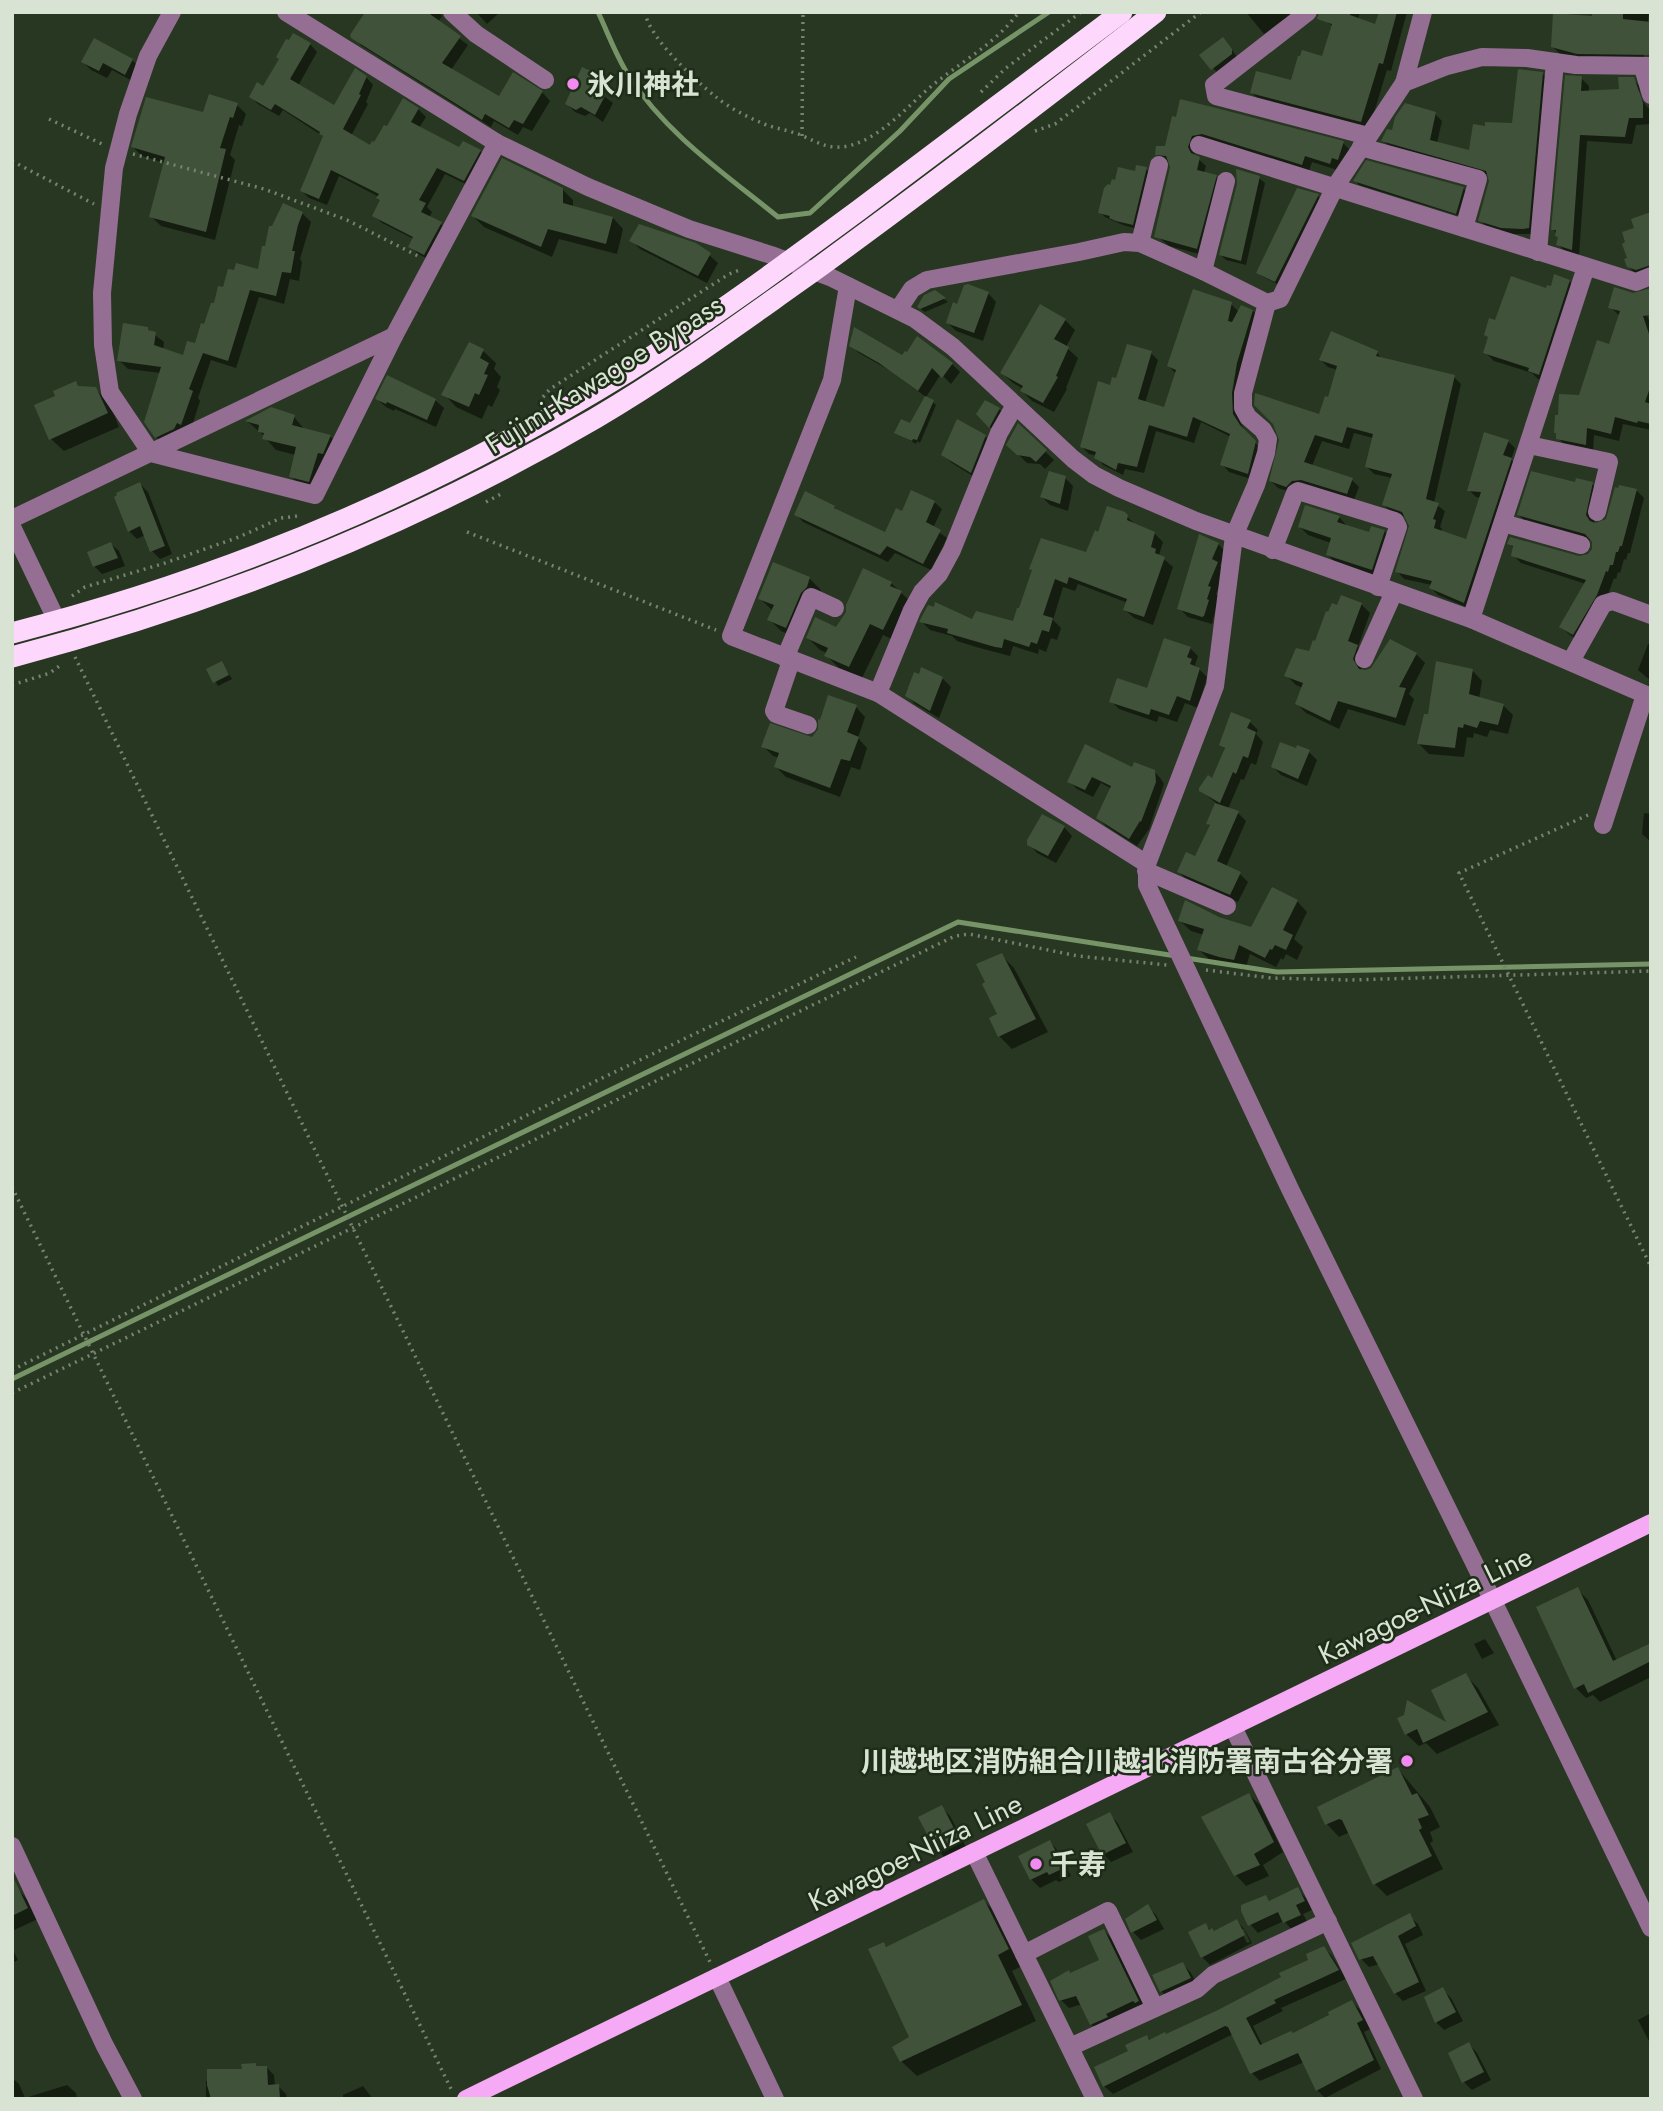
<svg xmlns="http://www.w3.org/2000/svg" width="1663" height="2111" viewBox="0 0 1663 2111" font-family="Jost,'Noto Sans JP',sans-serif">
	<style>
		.shadow { fill: #0007; fill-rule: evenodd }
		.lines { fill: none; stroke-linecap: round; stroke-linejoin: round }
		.stream { stroke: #769468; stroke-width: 5 }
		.building { fill: #41523a }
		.path { stroke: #768370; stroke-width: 3.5; stroke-dasharray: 2 5; stroke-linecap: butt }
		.minor { stroke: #946f93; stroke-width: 18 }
		.major { stroke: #f6a9f5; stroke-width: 18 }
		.highway { stroke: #fdd8fc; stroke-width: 21 }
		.poi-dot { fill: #f38af2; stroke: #1e2d17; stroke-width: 2.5 }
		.labels { text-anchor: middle; stroke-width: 5; stroke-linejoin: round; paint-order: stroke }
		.poi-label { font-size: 28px; font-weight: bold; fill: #d9e3d4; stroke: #1e2d17; text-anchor: start }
		.street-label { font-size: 28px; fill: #d9e3d4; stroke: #1e2d17 }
	</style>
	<rect width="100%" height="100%" fill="#283721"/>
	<g class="shadow">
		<polygon points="364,12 438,12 442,16 438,22 468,45 451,70 500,98 542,92 550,101 532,131 523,127 518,135 494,121 491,127 362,46 353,37"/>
		<polygon points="476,12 500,12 487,24"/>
		<polygon points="1246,12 1294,12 1264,34"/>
		<polygon points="1330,12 1360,12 1358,20 1377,26 1380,12 1407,12 1391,71 1387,70 1369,129 1260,101 1252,93 1292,82 1323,58 1333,27 1327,21"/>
		<polygon points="1600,12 1649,12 1643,61 1586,60 1560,54 1552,46"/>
		<polygon points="1223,39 1239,59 1221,77 1202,55"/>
		<polygon points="94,40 132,60 141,69 134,82 112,70 107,78 91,70 83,62"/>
		<polygon points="310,44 317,52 298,86 334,107 366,77 373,85 366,102 368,104 351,136 371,147 418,109 426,117 419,128 460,149 480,151 487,159 472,187 445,174 427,207 432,212 429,218 441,224 448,231 432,261 418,254 410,246 414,239 382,223 374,215 382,201 379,197 339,176 327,205 309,198 302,191 324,137 283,110 279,116 258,104 251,97 264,88"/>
		<polygon points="1542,73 1549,80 1535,234 1509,234 1487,227 1480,220 1491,181 1489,175 1390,147 1383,140 1393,132 1435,114 1442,121 1437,143 1470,152 1486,128 1514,125"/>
		<polygon points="594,74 601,82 597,91 613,103 603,122 590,113 585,116 575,112 567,104"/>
		<polygon points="1581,78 1589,86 1589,92 1621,90 1632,79 1640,86 1639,96 1648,108 1651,107 1651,124 1636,125 1632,144 1587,141 1579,256 1565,252 1558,244 1560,238 1553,229"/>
		<polygon points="237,105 246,114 242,126 239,125 230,155 235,160 215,240 161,226 151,216 165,163 142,156 133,147 204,114"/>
		<polygon points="1173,118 1343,143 1350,150 1344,166 1339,164 1337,170 1312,162 1309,171 1197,144 1194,155 1206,166 1204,173 1216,177 1223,183 1203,255 1169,246 1156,235 1172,167 1170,162 1163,161 1156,154 1166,147"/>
		<polygon points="1146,169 1151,174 1137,229 1123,225 1105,217 1100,212 1136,173"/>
		<polygon points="1259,178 1265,183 1246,265 1226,260 1221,255"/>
		<polygon points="1356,181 1463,188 1467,192 1460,216 1359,185"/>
		<polygon points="562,189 573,200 573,207 613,218 623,229 617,254 559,239 552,257 484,227 473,216"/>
		<polygon points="1318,196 1321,199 1279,285 1262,276 1258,273"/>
		<polygon points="302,213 311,222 300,259 302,262 299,281 290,279 284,304 259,297 236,368 211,360 198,398 200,401 190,432 165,446 156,437 161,373 128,369 119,360 147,329 164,342 163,350 185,357 196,345 224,290 259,271"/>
		<polygon points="1651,214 1651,274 1635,273 1628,266 1636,230"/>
		<polygon points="632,241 709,255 718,263 707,283 640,249"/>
		<polygon points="1569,281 1577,289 1547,382 1538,379 1532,373 1494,361 1485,352 1496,322 1548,290"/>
		<polygon points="934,292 948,302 925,312 922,310 919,307"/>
		<polygon points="988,293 996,302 983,341 956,331 948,323 958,307"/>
		<polygon points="1643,303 1651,327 1651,430 1623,424 1619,441 1594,435 1593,452 1566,446 1558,438 1556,432 1561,395 1581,397 1610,346 1620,316 1610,307"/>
		<polygon points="1231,304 1239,312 1253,311 1260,318 1238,401 1240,422 1247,434 1262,450 1254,480 1229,472 1222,464 1231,437 1201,422 1194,443 1156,431 1144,473 1125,469 1123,475 1103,465 1097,456 1089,454 1082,447 1111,387 1117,380 1151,353 1158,360 1145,403 1165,409 1176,374 1169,366"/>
		<polygon points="1065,320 1075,330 1066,347 1078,358 1066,388 1067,389 1054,412 1032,401 1022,391 1023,389 1013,383 1002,373"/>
		<polygon points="469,344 483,351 496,363 494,369 501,377 497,387 500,390 492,407 488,405 482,419 456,407 444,394"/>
		<polygon points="851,345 903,357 952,364 960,372 951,384 941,374 926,397 936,405 920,443 917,441 916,444 897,433 910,425 926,397 889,370 859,353"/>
		<polygon points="1377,353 1383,360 1454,377 1461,384 1434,503 1445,511 1440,527 1442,529 1441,532 1467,541 1481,498 1476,497 1469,490 1508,441 1515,448 1511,460 1518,466 1471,609 1438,595 1431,588 1432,585 1404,579 1397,571 1411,525 1407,517 1391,512 1383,504 1392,478 1374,474 1367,467 1373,438 1354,433 1349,449 1322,441 1312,466 1352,480 1359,487 1354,500 1294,493 1278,488 1271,481 1320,417 1329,399 1338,370 1328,367 1321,360"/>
		<polygon points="75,383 80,388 95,389 109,402 119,427 64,451 51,439"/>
		<polygon points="377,399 435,400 444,408 436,427 395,409 394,411 386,407"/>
		<polygon points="271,409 294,417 305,430 331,437 342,448 320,492 302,488 291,476 296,455 276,450 262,434 248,422"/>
		<polygon points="999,409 1007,417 997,434 978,414"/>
		<polygon points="1018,426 1054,460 1045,469 1040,464 1027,463 1009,445"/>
		<polygon points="985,436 993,445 979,480 952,463 943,455"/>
		<polygon points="1065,478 1073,486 1068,511 1050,505 1042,497"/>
		<polygon points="140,484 148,492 172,554 160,559 152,551 145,535 137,539 129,531"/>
		<polygon points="1577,484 1592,484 1600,492 1593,526 1607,521 1636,490 1644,498 1630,553 1628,553 1626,560 1624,559 1620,573 1618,572 1616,579 1614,578 1605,603 1581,642 1570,635 1561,627 1586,584 1521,563 1513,555 1515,549 1509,544 1579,558 1590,555 1594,548 1592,541 1527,523 1519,515"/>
		<polygon points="934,502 942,509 933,528 947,538 931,570 895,553 888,562 803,522 796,514 834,507 839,512 886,534 903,513"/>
		<polygon points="1124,514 1137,526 1154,533 1163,542 1159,555 1173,567 1153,625 1134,618 1125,610 1128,603 1078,584 1075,591 1063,587 1053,620 1061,628 1057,640 1051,638 1046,652 1039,649 1038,654 1013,646 1010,656 976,647 957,641 952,636 930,630 922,622 1014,623 1033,571 1087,554 1099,534"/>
		<polygon points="1339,517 1347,526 1370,535 1384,531 1392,540 1380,577 1336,563 1328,555 1331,543 1308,535 1300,527"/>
		<polygon points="111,544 119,551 125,566 102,574 94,566"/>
		<polygon points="1218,544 1226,552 1220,566 1225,571 1216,594 1219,596 1212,624 1188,617 1179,608"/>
		<polygon points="809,578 821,590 798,638 781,631 769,619 772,610 760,599"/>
		<polygon points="891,583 913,604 896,641 883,635 862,678 839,668 826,655 827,653 820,650 808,638 837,629"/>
		<polygon points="1361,604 1370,613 1358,647 1366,655 1361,670 1366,672 1416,654 1425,663 1409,694 1414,699 1405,726 1348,709 1339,729 1306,713 1297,704 1303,688 1296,685 1287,676 1310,653 1338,607"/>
		<polygon points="1648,644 1651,645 1651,681 1638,670"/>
		<polygon points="1190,648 1198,656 1195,665 1207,677 1198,708 1185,703 1177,722 1159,716 1157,722 1119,709 1111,701 1148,690"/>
		<polygon points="222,663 232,679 218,686 209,670"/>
		<polygon points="1472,670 1482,681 1479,699 1503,705 1513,715 1508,734 1490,730 1487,737 1474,733 1473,738 1467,737 1464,757 1429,754 1419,744 1430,716"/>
		<polygon points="942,678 951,687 939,718 915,704 907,696"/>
		<polygon points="856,707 865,717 858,738 867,748 860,770 851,767 840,797 786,777 776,767 780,758 773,756 763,746 812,739 820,730"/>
		<polygon points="1250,722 1258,730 1256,734 1263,742 1256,765 1251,763 1244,780 1241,779 1228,809 1238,813 1246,821 1226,867 1240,874 1248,882 1238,902 1187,880 1179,872 1196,858 1211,827 1208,824 1216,803 1201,791 1213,780 1226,750 1221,745"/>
		<polygon points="1085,747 1132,769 1154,771 1161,779 1164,784 1149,829 1137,846 1106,826 1098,818 1112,789 1101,783 1093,797 1077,789 1069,781"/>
		<polygon points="1309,752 1317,760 1307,786 1281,775 1273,767"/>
		<polygon points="1644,813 1651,814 1651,842 1642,834"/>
		<polygon points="1064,827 1072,836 1056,863 1037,853 1029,844"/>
		<polygon points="1297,901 1307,912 1294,939 1303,947 1297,960 1286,954 1283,960 1281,958 1276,967 1250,954 1245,970 1210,960 1199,950 1204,935 1191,931 1180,921 1219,918 1251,929"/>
		<polygon points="1001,955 1014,968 1048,1032 1012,1049 999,1036"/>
		<polygon points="1577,1589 1588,1600 1617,1661 1651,1652 1651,1677 1600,1702 1593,1695 1586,1698 1576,1688"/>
		<polygon points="1485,1639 1494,1653 1482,1659 1474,1644"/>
		<polygon points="1466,1676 1478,1688 1499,1725 1437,1754 1426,1743 1419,1746 1406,1734 1399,1719 1450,1726"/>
		<polygon points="1398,1769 1430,1807 1440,1827 1430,1832 1433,1841 1430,1843 1443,1869 1387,1896 1375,1884 1350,1832 1339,1837 1327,1824 1319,1808"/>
		<polygon points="1249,1795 1260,1805 1283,1852 1263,1865 1269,1876 1246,1886 1236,1875 1204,1818"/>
		<polygon points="941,1807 950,1816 966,1847 945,1858 937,1849"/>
		<polygon points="1109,1814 1117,1822 1133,1852 1111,1862 1103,1854"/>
		<polygon points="1050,1842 1058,1851 1071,1876 1059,1882 1056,1880 1040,1888 1031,1879"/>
		<polygon points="1297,1889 1306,1898 1312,1910 1303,1914 1308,1923 1293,1931 1284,1921 1258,1933 1250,1924 1266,1897 1271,1902"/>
		<polygon points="18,1890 29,1901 38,1919 12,1931 12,1891"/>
		<polygon points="984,1901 1000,1917 1024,1965 1012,1971 1036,2021 917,2076 901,2061 911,2038 884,1944 888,1948"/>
		<polygon points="1148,1907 1156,1915 1164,1929 1141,1940 1133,1932"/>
		<polygon points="1409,1916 1418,1924 1423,1935 1405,1944 1426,1991 1403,2001 1395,1993 1380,1964 1369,1967 1361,1959"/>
		<path d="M1237,1921L1245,1930L1252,1943L1210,1965L1202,1957L1205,1925L1214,1933ZM1240,1929H1244L1250,1942L1247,1943Z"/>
		<polygon points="1104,1931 1112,1939 1146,2010 1100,2033 1091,2024 1082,2004 1069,2008 1061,2000 1071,1974 1102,1961"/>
		<polygon points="12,1948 18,1960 12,1963"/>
		<polygon points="1324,1948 1332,1956 1346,1979 1281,2008 1283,2011 1253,2026 1263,2046 1293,2035 1332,2016 1352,2002 1360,2010 1370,2029 1364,2032 1381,2069 1325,2098 1317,2090 1304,2062 1260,2081 1252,2073 1233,2034 1113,2094 1104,2086 1130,2052 1147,2037 1151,2041 1180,2030 1283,1978 1311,1960"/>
		<polygon points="1183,1964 1191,1973 1198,1986 1169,1999 1161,1991"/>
		<polygon points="1442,1989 1451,1998 1463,2021 1444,2030 1436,2022"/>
		<polygon points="1651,2013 1651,2045 1638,2020"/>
		<polygon points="1469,2044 1477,2053 1491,2080 1472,2090 1464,2082"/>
		<polygon points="266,2067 274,2075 275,2086 278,2086 286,2094 287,2099 206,2099 206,2081 243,2070"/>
		<polygon points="12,2078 19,2084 25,2098 67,2085 76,2093 77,2099 12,2099"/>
		<polygon points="363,2086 373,2099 343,2099 343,2095"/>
	</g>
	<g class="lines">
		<g class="stream">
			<path d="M598,12C608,33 616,56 629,76C666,134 725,174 778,217L810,213L900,131L949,79L1049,12"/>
			<polyline points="1186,958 1277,972 1651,964"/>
			<polyline points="12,1379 958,922 1176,956"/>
		</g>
	</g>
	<g class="building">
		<polygon points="365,12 427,12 461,36 442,63 499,96 513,72 543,91 523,124 514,120 509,128 485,114 482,120 351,38 350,35"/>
		<polygon points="1319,12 1350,12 1350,15 1375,24 1379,12 1397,12 1383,64 1379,63 1361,122 1250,93 1256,71 1291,80 1298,56 1300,56 1302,50 1322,56 1332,24 1317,19"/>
		<polygon points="1598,12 1623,12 1623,19 1651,22 1651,55 1577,54 1551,47 1553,13 1592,16 1592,13"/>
		<polygon points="293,33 311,43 290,79 334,105 355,68 367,76 359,94 361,95 343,129 370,145 372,141 374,142 384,125 387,126 403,98 419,108 411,122 459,147 463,141 481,150 464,181 437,168 419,200 426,203 421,212 442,222 424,255 408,247 413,237 372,216 380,200 376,198 379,194 331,170 319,199 300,191 323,136 319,134 320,132 275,104 271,110 249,97 257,82 263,86 279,59 276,57 286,39 289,40"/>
		<polygon points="1223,37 1232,49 1232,54 1211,70 1199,55"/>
		<polygon points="94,38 133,59 125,75 103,63 99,71 81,62"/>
		<polygon points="582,67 595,73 589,84 606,94 595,115 581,107 576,110 565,104"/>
		<polygon points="1518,69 1543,72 1529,228 1523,229 1501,228 1478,221 1489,181 1486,171 1381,141 1387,129 1392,130 1395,117 1405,103 1436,112 1430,140 1469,150 1473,124 1485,126 1485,122 1512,123"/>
		<polygon points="1565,75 1582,76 1581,91 1619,89 1618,77 1634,77 1643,103 1643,118 1629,118 1625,137 1580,135 1572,250 1556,245 1558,237 1555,236 1556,230 1551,230"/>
		<polygon points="209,94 238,103 233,118 230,117 220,148 226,149 206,232 149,217 165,157 131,147 146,97 203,112"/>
		<polygon points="1180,99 1220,109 1344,141 1338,160 1332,158 1330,164 1305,156 1302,165 1202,134 1192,136 1188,147 1191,153 1200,157 1197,170 1217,175 1197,249 1154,237 1170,167 1166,156 1155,155 1156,146 1165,146 1172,116 1176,117"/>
		<polygon points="502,158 563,188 563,203 613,217 606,244 548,229 541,247 471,216"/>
		<polygon points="1366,160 1464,187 1456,214 1353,181"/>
		<polygon points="1136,165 1147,167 1133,225 1116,221 1109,218 1110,216 1098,213 1104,188 1108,184 1110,185 1112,179 1115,180 1118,167 1135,171"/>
		<polygon points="1236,169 1260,176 1241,261 1219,255 1237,184"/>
		<polygon points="1297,188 1319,194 1275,282 1256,273"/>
		<polygon points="283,203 303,212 298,225 292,251 295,251 291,273 282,272 276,296 250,290 228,361 203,353 189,389 193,391 181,425 177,423 174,429 155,438 144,422 161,367 117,361 123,323 148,327 148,330 156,332 154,345 183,355 187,341 195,343 201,323 204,324 211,303 214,303 218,286 223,287 228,269 234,270 236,263 258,269 262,246 265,246 269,226 272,226"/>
		<polygon points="1651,212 1651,265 1636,270 1627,267 1624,259 1627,258 1622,244 1625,242 1622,232 1634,228 1631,219"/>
		<polygon points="639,224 696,243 711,253 698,276 629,241"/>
		<polygon points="1554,274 1570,280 1539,375 1528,371 1529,368 1483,353 1488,337 1484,335 1489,318 1495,320 1511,276 1546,288 1547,285 1551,286"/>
		<polygon points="968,284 989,292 974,333 946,323 953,302 957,304 964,285"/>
		<polygon points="1614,287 1633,293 1651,288 1651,315 1643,316 1651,340 1651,385 1645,402 1651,404 1651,424 1638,421 1637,423 1615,417 1611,434 1587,428 1586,445 1556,439 1556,433 1554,433 1555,415 1558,415 1559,394 1579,395 1597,340 1609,344 1620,311 1608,308"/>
		<polygon points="1193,289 1232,302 1228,321 1232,322 1241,305 1253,310 1237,363 1232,393 1233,414 1240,425 1256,441 1248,474 1220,465 1230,434 1193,417 1187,437 1149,425 1137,467 1118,463 1116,470 1094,458 1096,452 1080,447 1098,381 1110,385 1112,377 1116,378 1127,344 1152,351 1138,399 1164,407 1176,370 1167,366"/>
		<polygon points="935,290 946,298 920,309 917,307 924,295"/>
		<polygon points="1040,304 1066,319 1054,339 1069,347 1056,376 1058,377 1043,403 1020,391 1023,386 1000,373"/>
		<polygon points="854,327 902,355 905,351 907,352 917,336 953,363 942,378 932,368 918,391 879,363 849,346"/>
		<polygon points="1331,331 1378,351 1376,356 1455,375 1426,499 1439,503 1433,519 1436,520 1434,528 1466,539 1481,492 1467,491 1484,432 1509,440 1503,455 1512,458 1464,603 1429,588 1432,581 1395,572 1409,526 1402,512 1382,505 1392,474 1365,467 1373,434 1347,427 1342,443 1315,435 1304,462 1353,478 1347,494 1301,480 1292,481 1286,487 1269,481 1279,440 1273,424 1254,405 1255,393 1319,414 1325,396 1328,397 1337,366 1319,360"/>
		<polygon points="469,342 484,349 480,358 489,363 484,374 488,375 479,395 475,393 469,407 441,395"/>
		<polygon points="387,375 436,399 427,420 387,402 386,404 375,399"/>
		<polygon points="76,381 78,386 96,387 108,413 49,440 34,405 55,396 53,391"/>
		<polygon points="925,396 934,400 917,440 913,439 912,441 894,433 901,419 910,423"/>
		<polygon points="985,400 1000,408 989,428 976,414"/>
		<polygon points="271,407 295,415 292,425 331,435 323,454 318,453 309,482 289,477 296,447 262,439 264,433 258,432 259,425 245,421"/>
		<polygon points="957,419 986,435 971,473 941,455"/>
		<polygon points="1018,423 1047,450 1036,462 1030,457 1017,455 1006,445"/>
		<polygon points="1049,471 1066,476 1060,504 1040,497"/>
		<polygon points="1531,471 1575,482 1576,478 1593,482 1586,515 1590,521 1595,523 1606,519 1615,487 1618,488 1619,485 1637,489 1622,546 1620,546 1618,552 1616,552 1613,565 1610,565 1608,572 1606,571 1597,595 1573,635 1559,627 1586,580 1511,556 1513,546 1507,544 1510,537 1579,556 1588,554 1592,549 1592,542 1585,534 1517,515"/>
		<polygon points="140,482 165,546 150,552 140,526 128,532 114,497 117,495 116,493"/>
		<polygon points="911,490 935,501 926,522 941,530 923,564 887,546 880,555 794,515 805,491 835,506 834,508 885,532 896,508 902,511"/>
		<polygon points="1305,505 1340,516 1337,522 1369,532 1371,526 1385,530 1372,570 1326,555 1331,538 1298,527"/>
		<polygon points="1107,506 1125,512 1128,515 1127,520 1155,532 1151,547 1156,549 1155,553 1165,557 1144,617 1123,610 1127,599 1069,577 1067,584 1055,579 1043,615 1053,618 1049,632 1042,630 1037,644 1031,642 1029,647 1004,639 1002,648 995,647 947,633 948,629 919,622 928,605 934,607 935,602 972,619 976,611 1013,621 1017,608 1019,608 1032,570 1029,569 1041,538 1086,552 1095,530 1098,532"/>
		<polygon points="1199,534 1219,543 1212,559 1218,562 1208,586 1211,587 1207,599 1209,600 1204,616 1202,617 1177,609"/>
		<polygon points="111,542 118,558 93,567 87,552"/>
		<polygon points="773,562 810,577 807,587 801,593 786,628 767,620 774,605 758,599"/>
		<polygon points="863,568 892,582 890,586 902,591 883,630 870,624 849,667 824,656 828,648 806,638 815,617 836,627 846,612 846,605"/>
		<polygon points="1341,595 1362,603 1348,641 1358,645 1353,659 1359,669 1366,670 1371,668 1390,639 1417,653 1399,687 1406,688 1396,718 1338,701 1330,721 1295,704 1303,683 1284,676 1296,648 1309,651 1313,640 1315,641 1326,611 1328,612 1332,603 1337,605"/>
		<polygon points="1164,638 1191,647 1187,657 1192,659 1190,664 1200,668 1190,701 1177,696 1169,715 1151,709 1149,715 1109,702 1117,678 1147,688"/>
		<polygon points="222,661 229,675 213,683 206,669"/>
		<polygon points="1436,661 1473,669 1469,694 1504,704 1498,725 1480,721 1477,728 1464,724 1463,728 1458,727 1455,748 1417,744 1424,714 1428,714"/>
		<polygon points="921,667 943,677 930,711 905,696 914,672 919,674"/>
		<polygon points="828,695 857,705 847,732 859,737 850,761 841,759 830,788 774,767 779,753 761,747 770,723 812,737 818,729 818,719 820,720"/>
		<polygon points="1231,712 1251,720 1247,728 1256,732 1248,758 1243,756 1236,774 1233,772 1220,803 1199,791 1199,788 1208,775 1212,778 1225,748 1219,745"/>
		<polygon points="1280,742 1296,748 1297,745 1310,750 1298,779 1271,767"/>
		<polygon points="1085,744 1132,767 1134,762 1155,770 1156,782 1141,822 1140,821 1129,839 1096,818 1111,786 1092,777 1085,790 1067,782"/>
		<polygon points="1215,803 1239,811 1217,861 1241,872 1230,895 1177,872 1186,852 1195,856 1210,825 1206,824"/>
		<polygon points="1042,814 1065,826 1048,856 1027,845 1027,840"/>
		<polygon points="1272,887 1298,900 1283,930 1293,935 1286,950 1275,945 1272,950 1270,949 1265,958 1239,945 1234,960 1219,957 1197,950 1204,929 1178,921 1185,900 1219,917 1251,927"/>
		<polygon points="1002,953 1036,1019 998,1037 989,1018 997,1014 982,984 985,982 976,964"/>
		<polygon points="1578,1587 1613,1661 1651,1643 1651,1661 1588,1693 1584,1684 1574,1689 1536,1607"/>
		<polygon points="1466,1673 1488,1712 1423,1743 1417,1729 1405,1735 1397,1718 1404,1715 1407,1700 1446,1722 1431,1690"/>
		<polygon points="1398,1767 1412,1795 1417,1793 1429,1815 1418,1819 1422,1828 1419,1830 1432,1856 1373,1885 1342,1820 1339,1819 1325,1825 1317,1807"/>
		<polygon points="1249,1793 1274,1842 1254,1854 1260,1865 1234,1876 1201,1817"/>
		<polygon points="942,1805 959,1838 936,1851 918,1817"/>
		<polygon points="1110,1812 1126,1843 1102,1855 1086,1824"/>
		<polygon points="1050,1840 1064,1868 1049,1875 1047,1872 1030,1880 1018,1856"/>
		<polygon points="12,1875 28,1908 12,1916"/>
		<polygon points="1298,1887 1305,1901 1296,1905 1301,1915 1283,1923 1278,1912 1248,1926 1241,1911 1241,1905 1266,1895 1269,1901"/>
		<polygon points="984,1899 1009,1949 998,1955 1022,2005 900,2062 892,2047 909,2037 868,1949 884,1942 886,1947"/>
		<polygon points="1148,1904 1157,1920 1131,1933 1125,1919"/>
		<polygon points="1410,1913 1416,1926 1398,1936 1419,1982 1394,1994 1373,1956 1359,1960 1351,1943"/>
		<polygon points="1237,1919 1245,1935 1201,1958 1188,1932 1206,1923 1209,1930 1212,1928 1214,1931"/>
		<polygon points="1104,1929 1139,2001 1135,2003 1133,2001 1106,2014 1108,2017 1090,2025 1076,1996 1059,2001 1050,1981 1069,1970 1070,1973 1099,1960 1088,1936"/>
		<polygon points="1324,1946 1339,1970 1274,2000 1276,2003 1246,2018 1260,2045 1291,2031 1293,2033 1329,2015 1328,2012 1352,2000 1363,2020 1357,2023 1374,2060 1316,2091 1298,2053 1250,2074 1228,2027 1225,2026 1103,2087 1094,2067 1128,2051 1125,2045 1147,2035 1149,2040 1165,2032 1166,2034 1218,2010 1281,1977 1279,1973 1308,1960 1306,1954"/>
		<polygon points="1183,1962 1191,1978 1160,1992 1152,1975"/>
		<polygon points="1443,1987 1456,2012 1435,2023 1424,1997"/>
		<polygon points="1469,2042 1484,2072 1462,2083 1448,2053"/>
		<polygon points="256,2063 256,2066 267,2066 268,2085 279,2084 280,2099 211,2099 207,2085 207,2069 242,2069 241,2064"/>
	</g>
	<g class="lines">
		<g class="path">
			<path d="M645,12C648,37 696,81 716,97C728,107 747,117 762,123C775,129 790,130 803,136C819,143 829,150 848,146C882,138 908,105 934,84C964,60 996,43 1019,12"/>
			<polyline points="981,92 1006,68 1081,12"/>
			<polyline points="49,119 102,144"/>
			<polyline points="1035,131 1055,124 1201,12"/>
			<polyline points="802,136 803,12"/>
			<polyline points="133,154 264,189 347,220 418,256"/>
			<polyline points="12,161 94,204"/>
			<polyline points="543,397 550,389 729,274 742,269"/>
			<polyline points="486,502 501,494"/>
			<polyline points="467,532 716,630"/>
			<polyline points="72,596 85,587 165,563 239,537 281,518 298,516"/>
			<polyline points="75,657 710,1962"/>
			<polyline points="12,685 50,673 62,664"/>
			<polyline points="1588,815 1459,873 1651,1267"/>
			<polyline points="1206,970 1271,978 1350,980 1651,971"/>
			<polyline points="12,1187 452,2091"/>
			<polyline points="12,1370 598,1080 856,957"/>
			<polyline points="12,1393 955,936 969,934 1078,956 1167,965"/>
		</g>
		<g class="minor">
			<polyline points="172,12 148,56 128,114 114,168 102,293 103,345 110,392 151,453 315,495 394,336"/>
			<polyline points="286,12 497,143 588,187 689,229 771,255 830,277 915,319 953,347 1073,459 1094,475 1119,488 1196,521 1471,619 1651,697"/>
			<polyline points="452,12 476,34 545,80"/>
			<polyline points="1308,12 1214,85 1216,96 1368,136"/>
			<polyline points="1643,68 1651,95"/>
			<polyline points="1404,83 1423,12"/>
			<polyline points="1199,145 1636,282 1651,276"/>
			<polyline points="1361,147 1478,179 1464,228"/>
			<polyline points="1140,243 1159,165"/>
			<polyline points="1538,252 1555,62"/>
			<polyline points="1203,271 1226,181"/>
			<polyline points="848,286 832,380 731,636 878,693 1147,864"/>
			<polyline points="1267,303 1243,393 1243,408 1248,417 1263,430 1268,439 1266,453 1256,485 1234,536 1215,686 1147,864 1147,885 1290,1189 1493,1601 1651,1928"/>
			<polyline points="898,310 912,289 927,280 1079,252 1124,242 1140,243 1203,271 1267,303 1280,299 1335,187 1404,83 1447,66 1482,57 1527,58 1576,65 1651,66"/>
			<polyline points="1529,445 1609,462 1597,512"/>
			<polyline points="12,519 394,336 497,143"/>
			<polyline points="1503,523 1581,545"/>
			<polyline points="12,527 57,621"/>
			<polyline points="1273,550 1295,493 1298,491 1395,521 1398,527 1378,587"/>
			<polyline points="1471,619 1586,267"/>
			<polyline points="785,658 811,597 835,608"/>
			<polyline points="1364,659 1394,592"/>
			<polyline points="791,661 774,711 776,714 808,725"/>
			<polyline points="1571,661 1603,604 1613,601 1651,615"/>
			<polyline points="878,693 912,610 922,592 939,574 952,550 999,433 1015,405"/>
			<polyline points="1603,825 1645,695"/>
			<polyline points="1146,871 1227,906"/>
			<polyline points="1233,1727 1414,2099"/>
			<polyline points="12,1846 104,2044 133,2099"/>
			<polyline points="974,1852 1095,2099"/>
			<polyline points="1024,1954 1108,1911 1155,2008"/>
			<polyline points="717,1977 775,2099"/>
			<polyline points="1070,2047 1197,1989 1213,1975 1328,1921"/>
		</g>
		<polyline class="major" points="466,2099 1651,1523"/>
		<g class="highway">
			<path d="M12,633C229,577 436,490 627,372C707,322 783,266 859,210C947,144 1034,78 1122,12"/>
			<path d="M12,657C217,603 413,525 596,418C671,374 740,323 811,273C928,188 1042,101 1156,12"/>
		</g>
	</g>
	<g class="poi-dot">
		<circle cx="573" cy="84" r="7"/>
		<circle cx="1407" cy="1761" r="7"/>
		<circle cx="1036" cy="1864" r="7"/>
	</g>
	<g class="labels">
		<g class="poi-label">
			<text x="587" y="94">氷川神社</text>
			<text x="1393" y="1771" text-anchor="end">川越地区消防組合川越北消防署南古谷分署</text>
			<text x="1050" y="1874">千寿</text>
		</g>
		<g class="street-label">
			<text transform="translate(604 374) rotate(-32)" y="10">Fujimi-Kawagoe Bypass</text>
			<text transform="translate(1425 1605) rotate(-26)" y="10">Kawagoe-Niiza Line</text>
			<text transform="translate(915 1852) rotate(-26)" y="10">Kawagoe-Niiza Line</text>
		</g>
	</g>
	<rect width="1663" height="2111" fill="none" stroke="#d9e3d4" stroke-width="28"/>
</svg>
